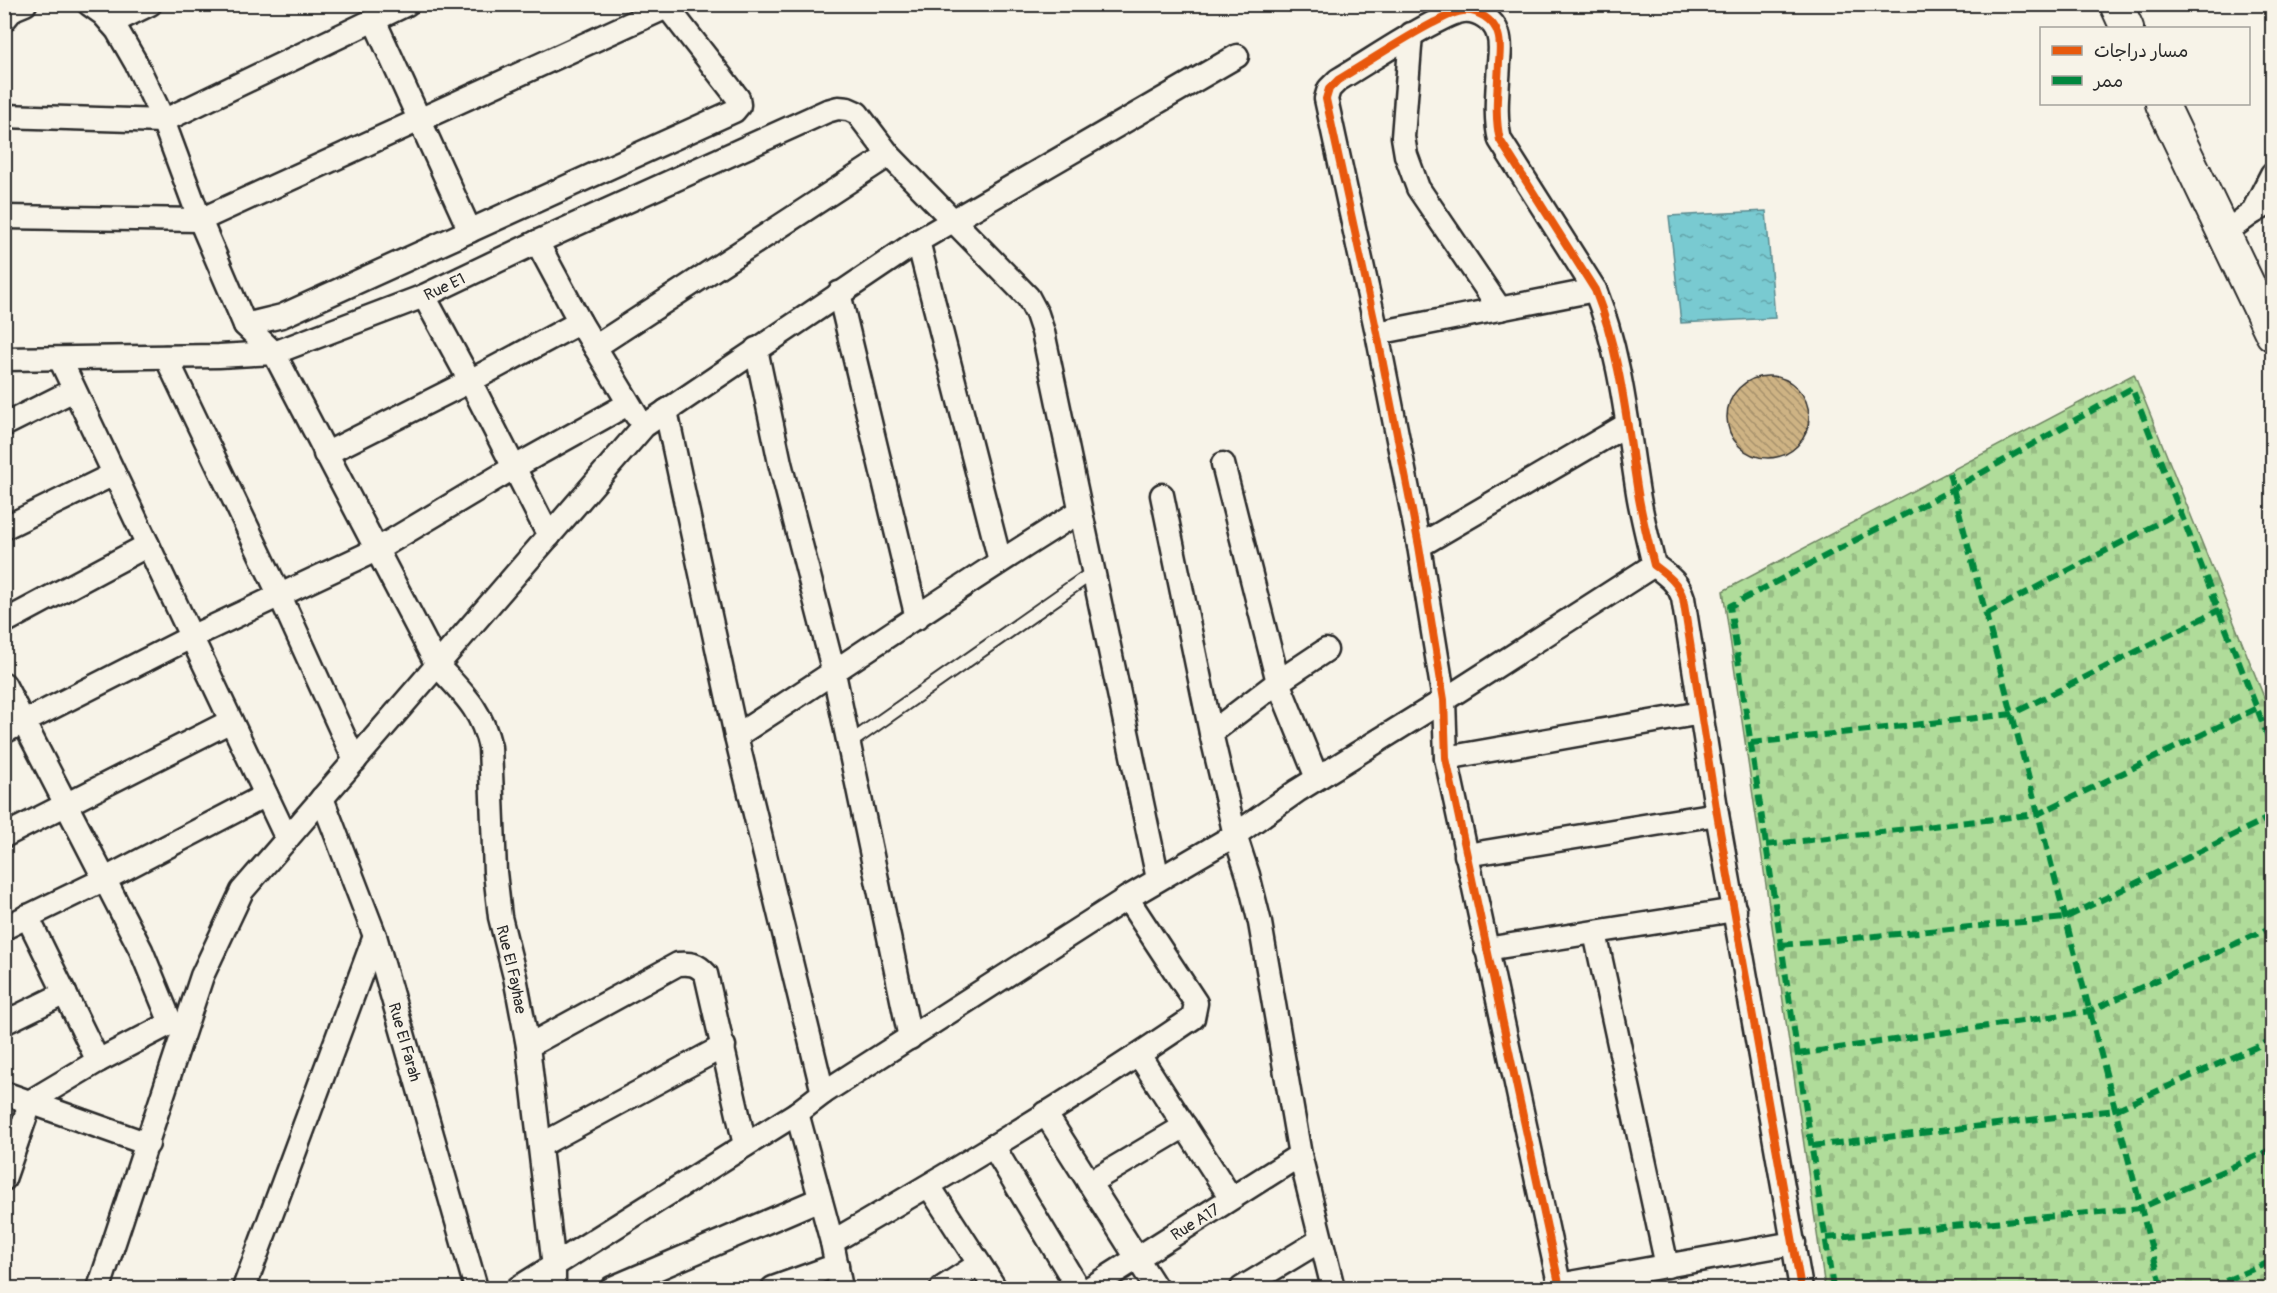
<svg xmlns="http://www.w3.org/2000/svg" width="2277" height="1293" viewBox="0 0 2277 1293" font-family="Pangolin,'Playpen Sans Arabic',sans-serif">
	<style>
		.cemetery { fill: url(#cemetery-stones); stroke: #6e8462; stroke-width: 1.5 }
		.water { fill: url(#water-ripples); stroke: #5a8a8f; stroke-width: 1.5 }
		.building { fill: url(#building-back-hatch); stroke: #2b2b2b; stroke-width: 1.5 }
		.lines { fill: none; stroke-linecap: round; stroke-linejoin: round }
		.lane-casing { stroke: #2b2b2b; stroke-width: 16 }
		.street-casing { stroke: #2b2b2b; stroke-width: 27 }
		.secondary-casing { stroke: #2b2b2b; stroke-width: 36 }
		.lane { stroke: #f7f3e8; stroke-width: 12 }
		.street { stroke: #f7f3e8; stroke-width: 22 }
		.secondary { stroke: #f7f3e8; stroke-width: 32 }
		.quiet { stroke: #00873e; stroke-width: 6; stroke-dasharray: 12 6; stroke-linecap: butt }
		.cycleway-casing { stroke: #f7f3e8; stroke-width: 11 }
		.cycleway { stroke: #e8590c; stroke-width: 8 }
		.labels { text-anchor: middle; stroke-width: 4.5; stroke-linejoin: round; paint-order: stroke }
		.street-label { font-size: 16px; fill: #2b2b2b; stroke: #f7f3e8 }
	</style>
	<defs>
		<pattern id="cemetery-stones" width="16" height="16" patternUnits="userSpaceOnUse" patternTransform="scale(1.5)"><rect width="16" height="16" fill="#b0dc9a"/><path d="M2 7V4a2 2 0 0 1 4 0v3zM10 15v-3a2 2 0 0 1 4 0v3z" fill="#98bd85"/></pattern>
		<pattern id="water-ripples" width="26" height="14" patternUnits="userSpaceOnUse" patternTransform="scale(1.5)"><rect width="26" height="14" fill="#79cad1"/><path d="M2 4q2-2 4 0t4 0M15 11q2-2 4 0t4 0" fill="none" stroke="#63a4aa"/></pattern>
		<pattern id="building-back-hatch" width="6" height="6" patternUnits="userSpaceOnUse" patternTransform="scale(1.5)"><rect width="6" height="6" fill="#ceb384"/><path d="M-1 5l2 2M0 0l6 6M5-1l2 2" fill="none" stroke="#a7926c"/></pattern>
	</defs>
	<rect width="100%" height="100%" fill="#f7f3e8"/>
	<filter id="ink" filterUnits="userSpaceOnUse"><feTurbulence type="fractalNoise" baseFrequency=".0167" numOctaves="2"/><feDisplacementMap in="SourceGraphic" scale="12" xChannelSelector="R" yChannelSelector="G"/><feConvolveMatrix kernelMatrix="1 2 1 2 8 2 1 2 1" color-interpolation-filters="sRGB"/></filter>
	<g filter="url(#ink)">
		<polygon class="cemetery" points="2134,374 2272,717 2272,1288 1825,1288 1723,591"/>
		<polygon class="water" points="1766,211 1775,318 1681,323 1669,216"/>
		<circle class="building" cx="1768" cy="417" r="41"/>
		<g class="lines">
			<g class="lane-casing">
				<polyline id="lane" points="848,744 1092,573"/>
			</g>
			<g class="street-casing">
				<g id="street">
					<path id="s1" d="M89,4L103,14L117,30L136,63L161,115L200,220L245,325L274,353L437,665C463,694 481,708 490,747L495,872L500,917L515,977L528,1046L554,1267V1288"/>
					<polyline points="4,20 13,9 25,4"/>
					<polyline points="374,20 470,231"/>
					<polyline points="111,23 150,4"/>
					<polyline points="1411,34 1403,137 1406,155 1418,188 1500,309"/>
					<polyline points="4,116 163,121 407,4"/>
					<polyline points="2252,213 2272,174"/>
					<polyline points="4,217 200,220 667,7"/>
					<polyline points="2223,234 2252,213 2272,202"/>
					<polyline points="918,241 1000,561"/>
					<polyline points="537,242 580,322 636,415"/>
					<polyline points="839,293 917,618"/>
					<polyline points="424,296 470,381 549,536"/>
					<polyline points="245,325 282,316 734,111 739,105 738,98 665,4"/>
					<polyline points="1377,333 1595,290"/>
					<polyline points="595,347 889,155"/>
					<polyline points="756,349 780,463 834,673 910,1038"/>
					<polyline points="166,357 280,596 355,761"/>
					<path id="s2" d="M4,359L219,356L274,353L424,296L537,242L827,111L838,108L848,109L857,113L889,155L1028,297L1037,314L1043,332L1158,879"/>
					<polyline points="60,359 287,839"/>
					<polyline points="666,411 736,736 823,1093"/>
					<polyline points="4,425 74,390"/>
					<polyline points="325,454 470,381 580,322"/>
					<polyline points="1223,464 1278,682 1317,778"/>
					<polyline points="1162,495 1211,733 1235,835 1248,875 1260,923 1300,1155 1333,1288"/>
					<polyline points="4,528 114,474"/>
					<polyline points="1419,546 1628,424"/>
					<polyline points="4,622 148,545"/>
					<polyline points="4,684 141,950 171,1023"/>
					<polyline points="4,732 191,637 376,550 513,468 628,404"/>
					<polyline points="1211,733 1278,682 1326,650"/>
					<path d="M736,736C851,662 963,583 1079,512"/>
					<polyline points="1446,758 1701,713"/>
					<path id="s3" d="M322,798L375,936L476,1288"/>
					<polyline points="4,836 231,721"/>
					<polyline points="1466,855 1717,814"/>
					<polyline points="27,916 98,1061"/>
					<polyline points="4,928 105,879 266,795"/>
					<polyline points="1595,933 1667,1266"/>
					<polyline points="1486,949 1735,910"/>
					<polyline points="4,1023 65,993"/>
					<path d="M528,1046L678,964C691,963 697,964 706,974L745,1145"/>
					<polyline points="1139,1055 1231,1198"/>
					<polyline points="4,1093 148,1144"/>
					<polyline points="797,1113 832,1242 841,1288"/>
					<polyline points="1045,1113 1156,1288"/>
					<polyline points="541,1145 724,1046"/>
					<polyline points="993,1146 1078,1288"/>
					<polyline points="4,1179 31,1101 98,1061 171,1023 184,1028"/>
					<polyline points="1089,1183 1185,1126"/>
					<polyline points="929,1186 995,1288"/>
					<path d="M832,1242C954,1171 1076,1098 1193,1018L1196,1003L1127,898"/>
					<polyline points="1559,1285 1794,1243"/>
					<polyline points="99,1288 202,976 242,891 644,426 918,241 1237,56"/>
					<polyline points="244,1288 375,936"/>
					<polyline points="518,1288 797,1113 823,1093 1127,898 1235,835 1297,791 1444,700 1654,565"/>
					<polyline points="612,1288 820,1199"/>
					<polyline points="773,1288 837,1265"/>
					<polyline points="942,1288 979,1264"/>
					<path id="s4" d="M1090,1288L1300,1155"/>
					<polyline points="1242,1288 1321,1240"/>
					<path d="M1560,1288L1446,758L1444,700L1419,546L1377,333L1326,99L1329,89L1338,80C1370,61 1400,40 1433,23C1442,19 1452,12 1463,11C1477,9 1494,20 1498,34C1501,43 1500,53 1499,62C1498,88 1494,115 1500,140L1595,290C1621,355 1627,425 1638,493C1642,517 1648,541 1654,565C1667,575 1678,582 1683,598L1717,814L1801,1288"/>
				</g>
			</g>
			<g class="secondary-casing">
				<g id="secondary">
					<polyline points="2116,4 2127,28"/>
					<polyline points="2162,104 2272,334"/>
				</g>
			</g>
			<use href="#lane" class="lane"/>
			<use href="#street" class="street"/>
			<use href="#secondary" class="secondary"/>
			<g class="quiet">
				<polyline points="1949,473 2162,1288"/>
				<polyline points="1986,614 2181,511"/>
				<polyline points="1751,743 2012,714 2219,610"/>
				<polyline points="1766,845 2038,814 2257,708"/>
				<polyline points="1781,945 2065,918 2272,816"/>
				<polyline points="1798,1054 2090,1011 2272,927"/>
				<polyline points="1812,1146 2115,1110 2272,1040"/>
				<polyline points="1826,1238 2141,1208 2272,1149"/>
				<polyline points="1833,1288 1730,606 1953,489 2132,388 2272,747"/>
				<polyline points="2209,1288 2272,1261"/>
			</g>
			<g class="cycleway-casing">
				<path id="cycleway" d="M1560,1288L1446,758L1444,700L1419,546L1377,333L1326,99L1329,89L1338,80C1370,61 1400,40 1433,23C1442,19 1452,12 1463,11C1477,9 1494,20 1498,34C1501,43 1500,53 1499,62C1498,88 1494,115 1500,140L1595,290C1621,355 1627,425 1638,493C1642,517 1648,541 1654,565C1667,575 1678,582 1683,598L1717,814L1801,1288"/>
			</g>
			<use href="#cycleway" class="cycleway"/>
		</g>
	</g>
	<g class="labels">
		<g class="street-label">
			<text dy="6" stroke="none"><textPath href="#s2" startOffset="453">Rue E1</textPath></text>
			<text dy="6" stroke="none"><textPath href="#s1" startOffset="1076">Rue El Fayhae</textPath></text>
			<text dy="6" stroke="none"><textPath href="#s3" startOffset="258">Rue El Farah</textPath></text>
			<text dy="6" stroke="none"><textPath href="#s4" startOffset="124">Rue A17</textPath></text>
		</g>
	</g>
	<rect width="2277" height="1293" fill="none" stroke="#f7f3e8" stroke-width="24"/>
	<rect x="12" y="12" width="2253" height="1269" fill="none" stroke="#2b2b2b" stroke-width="2" filter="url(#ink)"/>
	<rect x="2040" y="27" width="210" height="78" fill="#f7f3e8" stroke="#a5a39c" stroke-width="1.5"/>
	<rect x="2052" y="46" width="30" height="9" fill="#e8590c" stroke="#a5a39c" stroke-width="1.5"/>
	<text x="2094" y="57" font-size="18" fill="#2b2b2b">مسار دراجات</text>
	<rect x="2052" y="76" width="30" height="9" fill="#00873e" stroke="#a5a39c" stroke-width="1.5"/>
	<text x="2094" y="87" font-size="18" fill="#2b2b2b">ممر</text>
</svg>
